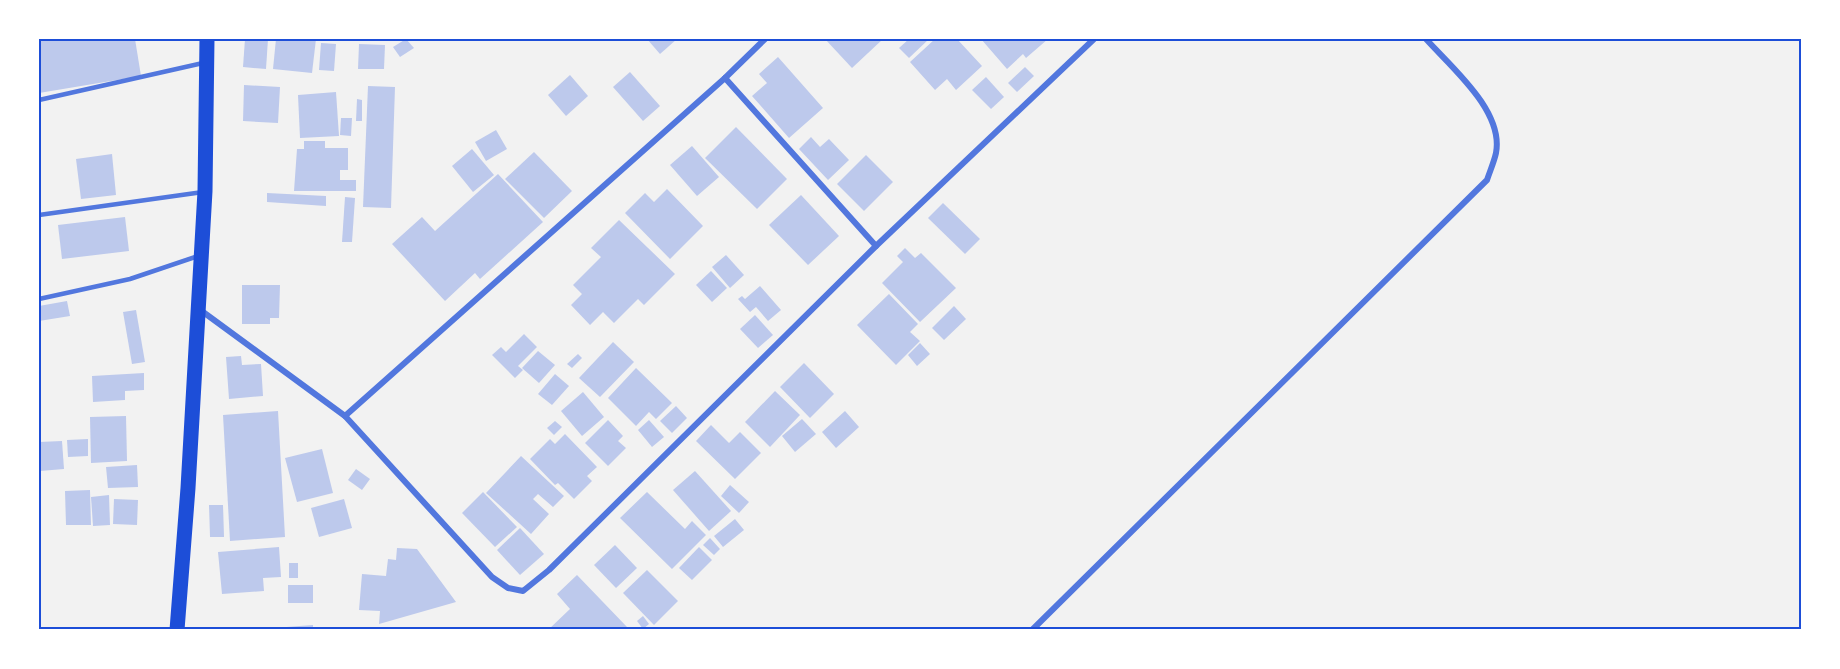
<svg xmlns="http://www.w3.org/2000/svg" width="1840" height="669" viewBox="0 0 1840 669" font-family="Roboto,sans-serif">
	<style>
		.building { fill: #bdc9ec }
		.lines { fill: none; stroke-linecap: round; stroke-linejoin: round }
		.service { stroke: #5277de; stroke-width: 4.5 }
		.minor { stroke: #5277de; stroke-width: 6 }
		.primary { stroke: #1d4ed8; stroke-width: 15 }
		.neatline { fill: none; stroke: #1d4ed8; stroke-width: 2 }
	</style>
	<rect width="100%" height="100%" fill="#f2f2f2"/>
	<g class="building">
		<polygon points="39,39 135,39 141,76 39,93"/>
		<polygon points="245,39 268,39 266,69 243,67"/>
		<polygon points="276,39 316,39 312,73 273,69"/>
		<polygon points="406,39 414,48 400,57 393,47"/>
		<polygon points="647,39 677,39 660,54"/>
		<polygon points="825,39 883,39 852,68"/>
		<polygon points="909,39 929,39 909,58 899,48"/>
		<polygon points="935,39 957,39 982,66 956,90 947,79 935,90 910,62"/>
		<polygon points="981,39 1048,39 1026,58 1023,54 1007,69"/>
		<polygon points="321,43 336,44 334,71 319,70"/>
		<polygon points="359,44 385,45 384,69 358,69"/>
		<polygon points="778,57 823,108 789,138 752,96 767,83 759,74"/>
		<polygon points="1025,67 1034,76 1017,92 1008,83"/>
		<polygon points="630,72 660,106 643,121 613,87"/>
		<polygon points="570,75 588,96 566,116 548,95"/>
		<polygon points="986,77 1004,97 991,109 972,90"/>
		<polygon points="244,85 280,87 278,123 243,121"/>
		<polygon points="368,86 395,87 391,208 363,207"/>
		<polygon points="336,92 339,136 300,138 298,95"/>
		<polygon points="357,99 362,100 362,121 356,121"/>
		<polygon points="341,118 352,118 351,136 340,135"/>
		<polygon points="736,127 787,179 757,209 705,158"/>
		<polygon points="496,130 507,149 486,161 475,142"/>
		<polygon points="811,137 820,147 829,139 849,160 828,180 799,149"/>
		<polygon points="304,141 325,141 325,148 348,148 348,170 340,170 340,180 356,180 356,191 294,191 297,149 304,149"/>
		<polygon points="692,146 719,177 697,196 670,165"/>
		<polygon points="472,149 494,175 473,192 452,166"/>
		<polygon points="534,152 572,191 544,218 505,179"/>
		<polygon points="112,154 116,195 81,199 76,159"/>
		<polygon points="866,155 893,182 864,211 837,184"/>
		<polygon points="498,174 543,222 480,279 475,273 445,301 392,244 422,217 435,231"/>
		<polygon points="667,189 703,226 670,259 625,213 645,193 654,202"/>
		<polygon points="267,193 326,196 326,206 267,202"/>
		<polygon points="801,195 839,236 808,265 769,225"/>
		<polygon points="345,197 355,198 352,242 342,242"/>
		<polygon points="943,203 980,239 965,254 928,218"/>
		<polygon points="125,217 129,251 62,259 58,225"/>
		<polygon points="619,220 675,274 644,305 638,299 614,323 603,312 590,325 571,305 582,294 573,285 601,257 591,248"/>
		<polygon points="905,248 915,258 921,253 956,288 920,322 882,283 903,262 897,256"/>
		<polygon points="726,255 744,275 730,288 712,267"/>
		<polygon points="711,271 727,288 712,302 696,285"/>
		<polygon points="242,285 280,285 279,318 270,318 270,324 242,324"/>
		<polygon points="760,286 781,310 768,321 756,307 750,312 738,299 742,296 745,299"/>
		<polygon points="889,294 918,324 910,332 920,341 896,365 857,325"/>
		<polygon points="67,301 70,316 39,321 39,306"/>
		<polygon points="954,306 966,319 944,340 932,328"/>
		<polygon points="136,310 145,362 132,364 123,312"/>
		<polygon points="755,315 773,335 758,348 740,329"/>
		<polygon points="524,334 537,347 518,366 523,370 515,378 492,355 501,347 506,352"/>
		<polygon points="613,342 634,362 600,397 579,378"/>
		<polygon points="920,343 930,354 917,366 908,355"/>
		<polygon points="538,351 555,365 539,383 522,368"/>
		<polygon points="578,354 582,358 572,368 567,364"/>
		<polygon points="241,356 242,365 261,364 263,396 229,399 226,357"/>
		<polygon points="804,363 834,394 810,418 780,387"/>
		<polygon points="636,368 672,403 656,419 649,412 636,426 608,398"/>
		<polygon points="144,373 144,390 125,391 125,400 93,402 92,376"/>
		<polygon points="555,374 569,386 552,405 538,394"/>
		<polygon points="775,391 800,415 770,447 745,422"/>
		<polygon points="583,392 604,417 582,436 561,411"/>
		<polygon points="676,406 687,418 672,433 660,421"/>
		<polygon points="278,411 285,537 230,541 223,415"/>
		<polygon points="845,411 859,427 836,448 822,432"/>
		<polygon points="126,416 127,461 91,463 90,417"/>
		<polygon points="802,419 816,434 795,452 782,436"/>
		<polygon points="608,420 623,436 618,441 626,448 608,466 585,443"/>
		<polygon points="649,420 664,437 652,447 638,430"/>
		<polygon points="555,421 562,427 554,435 547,428"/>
		<polygon points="711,425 729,443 740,432 761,453 735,479 696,441"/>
		<polygon points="565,434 597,467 587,476 592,481 574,499 558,483 555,485 530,459 550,439 555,444"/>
		<polygon points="88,439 88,456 68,457 67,440"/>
		<polygon points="62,441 64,469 40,471 39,442"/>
		<polygon points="322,449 333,493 297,502 285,458"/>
		<polygon points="521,456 564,496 553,507 538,494 533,499 549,514 531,534 486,493"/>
		<polygon points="137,465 138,487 108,488 106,467"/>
		<polygon points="356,469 370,479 362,490 348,480"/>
		<polygon points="695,471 731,511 709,531 673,490"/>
		<polygon points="730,485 749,502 739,513 721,496"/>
		<polygon points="90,490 91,525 66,525 65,491"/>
		<polygon points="483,492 517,527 495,547 462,513"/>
		<polygon points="647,492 685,529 692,521 706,535 672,569 620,518"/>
		<polygon points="109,495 110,525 93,526 91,497"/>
		<polygon points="114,499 138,500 137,525 113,524"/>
		<polygon points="344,499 352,528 319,537 311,508"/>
		<polygon points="209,505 223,505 224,537 210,537"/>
		<polygon points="735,519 744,530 723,547 714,536"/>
		<polygon points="520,528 544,554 520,575 497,550"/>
		<polygon points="710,538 720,549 714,555 703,545"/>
		<polygon points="615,545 637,568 616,588 594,565"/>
		<polygon points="279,547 281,577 263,578 264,591 222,594 218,552"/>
		<polygon points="699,547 712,560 692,580 679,568"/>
		<polygon points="397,548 417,549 456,602 379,624 380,611 359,610 362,574 386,576 388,559 396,560"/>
		<rect x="289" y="563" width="9" height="15"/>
		<polygon points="647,570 678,601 654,625 623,593"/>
		<polygon points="577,575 627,627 623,630 548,630 570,609 557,594"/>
		<rect x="288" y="585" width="25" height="18"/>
		<polygon points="643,616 649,624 643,629 637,621"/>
		<polygon points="313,625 313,630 273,630 273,628"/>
	</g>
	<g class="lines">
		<g class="service">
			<polyline points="39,100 203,63"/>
			<polyline points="39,215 203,192"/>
			<polyline points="39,299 130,279 198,256"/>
		</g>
		<g class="minor">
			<polyline points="876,246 1094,39"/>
			<polyline points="199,309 345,416 492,577 508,588 523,591 549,570 876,246 725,78"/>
			<polyline points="345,416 725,78 765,39"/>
			<path d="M1032,630L1487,180C1490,171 1494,162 1496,153C1504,111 1452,68 1426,39"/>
		</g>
		<polyline class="primary" points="177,630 188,488 205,191 207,39"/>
	</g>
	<rect width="1840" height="669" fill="none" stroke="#ffffff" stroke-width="81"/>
	<rect x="40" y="40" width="1760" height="588" class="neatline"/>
</svg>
